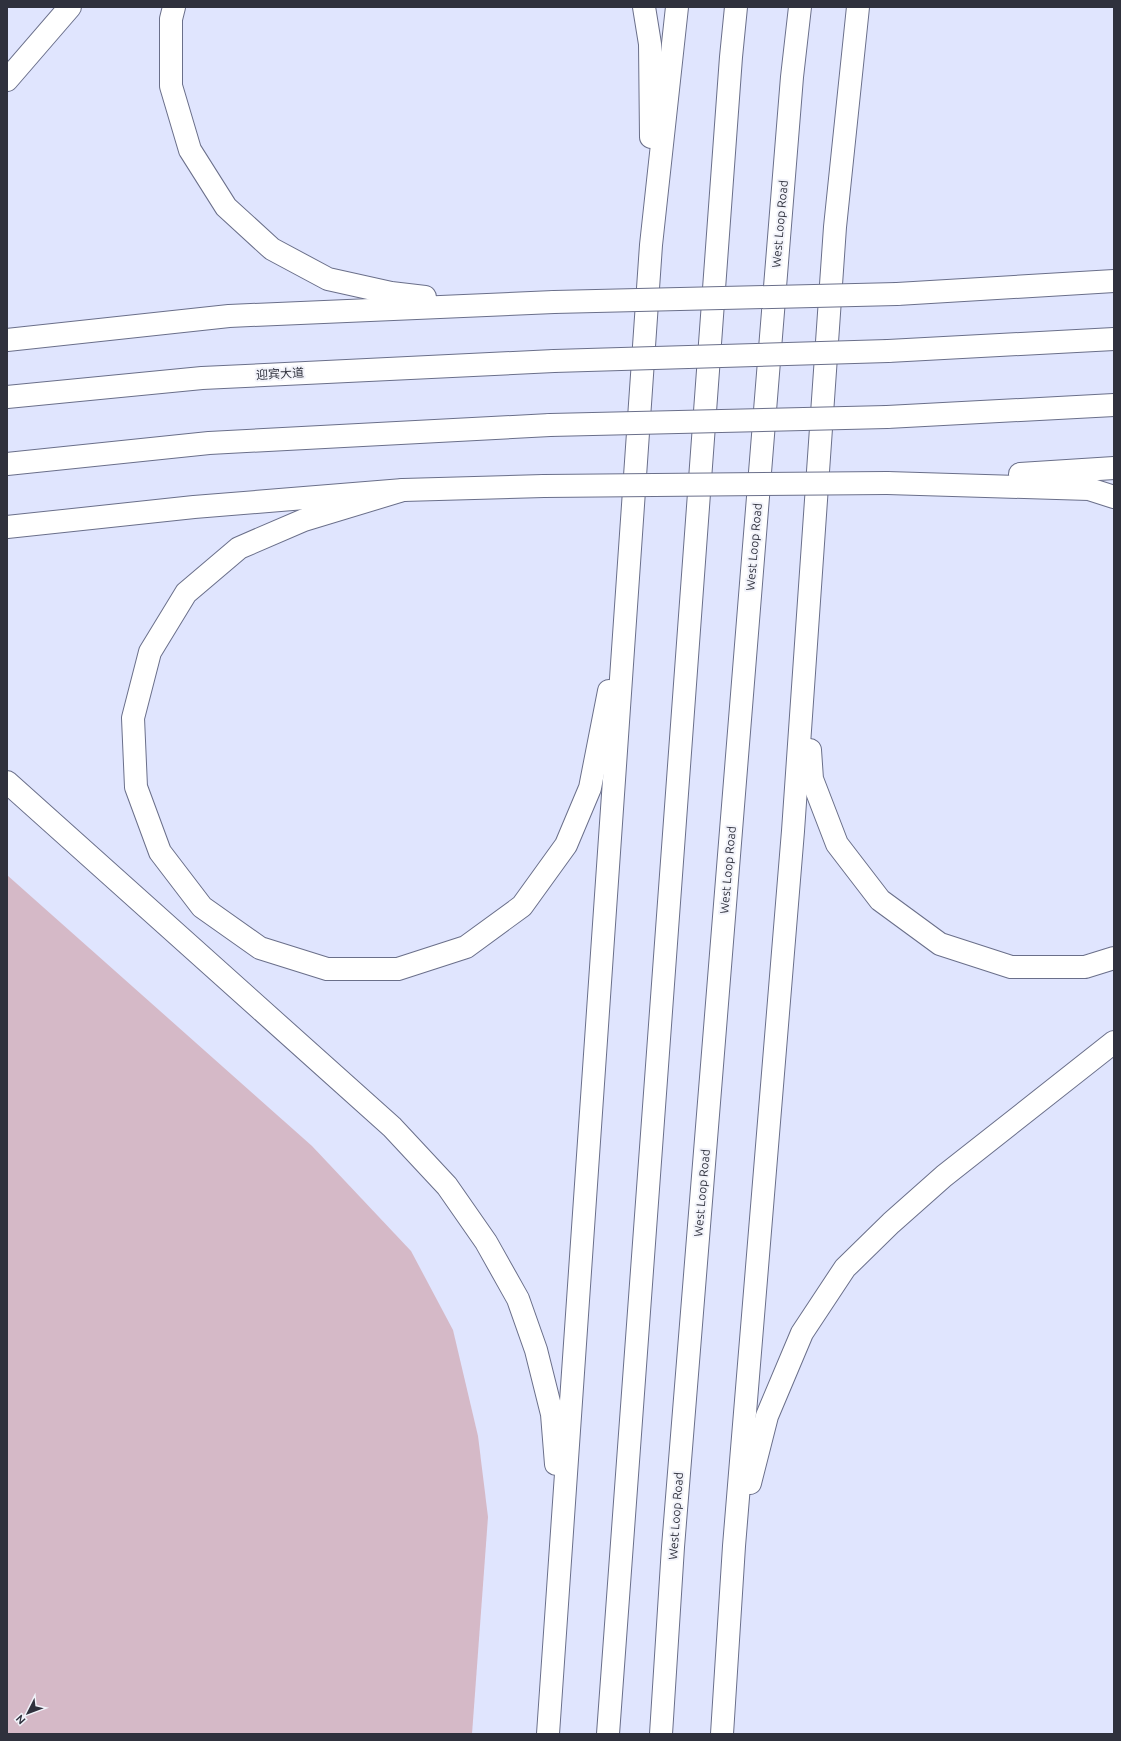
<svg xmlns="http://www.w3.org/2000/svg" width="1121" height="1741" viewBox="0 0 1121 1741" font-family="Ubuntu,'Noto Sans SC',sans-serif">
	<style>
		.green { fill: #d5b9c7 }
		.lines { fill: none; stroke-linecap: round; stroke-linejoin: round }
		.primary-casing { stroke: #6a6f8a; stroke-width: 24 }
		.trunk-casing { stroke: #6a6f8a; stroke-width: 24 }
		.primary { stroke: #fff; stroke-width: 22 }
		.trunk { stroke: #fff; stroke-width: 22 }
		.trunk-bridge-casing { stroke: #6a6f8a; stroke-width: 24; stroke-linecap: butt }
		.trunk-bridge { stroke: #fff; stroke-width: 22 }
		.labels { text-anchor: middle; stroke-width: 4; stroke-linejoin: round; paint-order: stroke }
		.street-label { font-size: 12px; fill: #2f313d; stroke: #f2f3fa }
	</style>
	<rect width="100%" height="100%" fill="#e0e5fe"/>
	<polygon class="green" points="7,875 312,1146 411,1251 453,1330 478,1436 488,1517 472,1734 7,1734"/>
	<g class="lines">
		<g class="primary-casing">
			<g id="primary">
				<polyline points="608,1734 731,57 736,7"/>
				<polyline points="661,1734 673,1547 792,77 800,7"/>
			</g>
		</g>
		<g class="trunk-casing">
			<g id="trunk">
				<polyline points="174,7 171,19 171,86 190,150 226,207 272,249 328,279 391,293 425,297"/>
				<polyline points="644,7 650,44 651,137"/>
				<polyline points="7,80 70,7"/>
				<polyline points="897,294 1114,281"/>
				<polyline points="7,340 229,316 554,302"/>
				<polyline points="888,351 1114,339"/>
				<polyline points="7,397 202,378 554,361"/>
				<polyline points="887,417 1114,405"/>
				<polyline points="7,464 209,443 550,425"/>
				<polyline points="1020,474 1114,468"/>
				<polyline points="887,483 1089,489 1114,497"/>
				<polyline points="403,490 304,520 239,548 186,593 150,652 133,718 136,787 160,852 202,907 260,948 327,969 398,969 466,947 522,906 566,845 590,788 609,691"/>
				<polyline points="7,527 194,507 403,490 544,486"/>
				<polyline points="810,750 812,779 837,844 880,900 940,944 1011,967 1085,967 1114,958"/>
				<polyline points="7,782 392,1127 447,1186 486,1242 518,1299 536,1350 552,1414 556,1464"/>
				<polyline points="750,1483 767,1416 802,1333 845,1268 891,1223 944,1176 1114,1042"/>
				<polyline points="548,1734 651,245 677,7"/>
				<polyline points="722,1734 734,1546 793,831 835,227 858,7"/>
			</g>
		</g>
		<use href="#primary" class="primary"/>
		<use href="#trunk" class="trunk"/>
		<g class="trunk-bridge-casing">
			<g id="trunk-bridge">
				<polyline points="554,302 897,294"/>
				<polyline points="554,361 888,351"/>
				<polyline points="550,425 887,417"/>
				<polyline points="544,486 887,483"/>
			</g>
		</g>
		<use href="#trunk-bridge" class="trunk-bridge"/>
	</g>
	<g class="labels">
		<g class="street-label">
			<text transform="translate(780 224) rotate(-85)" y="4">West Loop Road</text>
			<text transform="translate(280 374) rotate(-3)" y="4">迎宾大道</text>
			<text transform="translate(754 547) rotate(-85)" y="4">West Loop Road</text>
			<text transform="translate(728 870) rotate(-85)" y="4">West Loop Road</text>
			<text transform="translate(702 1193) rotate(-85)" y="4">West Loop Road</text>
			<text transform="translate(676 1516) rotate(-86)" y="4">West Loop Road</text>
		</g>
	</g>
	<rect width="1121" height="1741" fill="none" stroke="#2f313d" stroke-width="16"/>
	<g transform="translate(28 1713) rotate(228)" stroke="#f2f3fa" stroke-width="3" paint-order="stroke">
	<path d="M0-3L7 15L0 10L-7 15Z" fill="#2f313d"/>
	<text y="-6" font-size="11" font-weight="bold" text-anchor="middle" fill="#2f313d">N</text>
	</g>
</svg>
